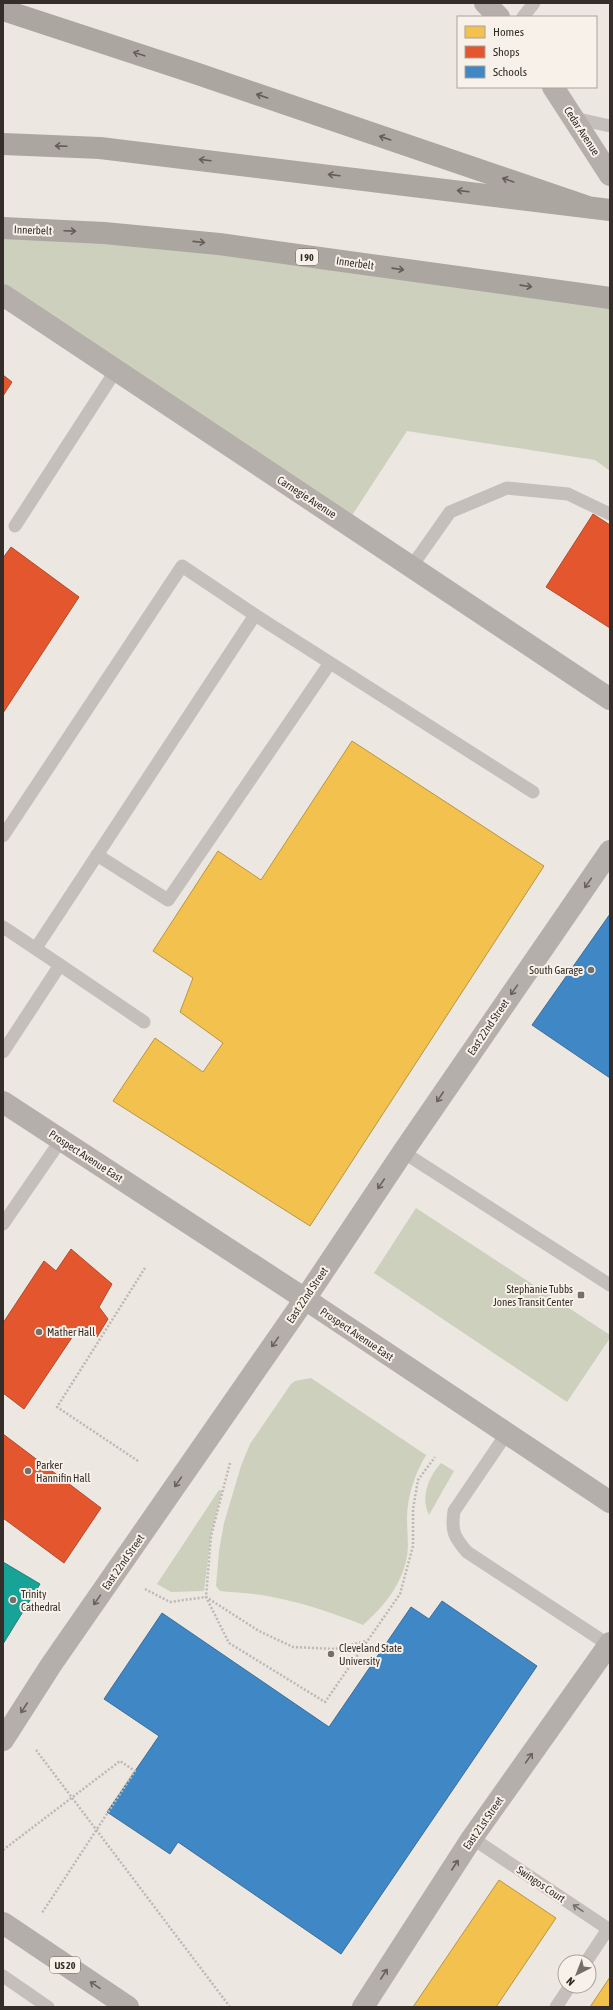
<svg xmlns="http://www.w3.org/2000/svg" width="613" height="2010" viewBox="0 0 613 2010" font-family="'Asap Condensed',sans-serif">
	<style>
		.green { fill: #ccd0bc }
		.homes { fill: #f2c14e; stroke: #b99543 }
		.shops { fill: #e4572e; stroke: #b04a2c }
		.schools { fill: #3f88c5; stroke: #3c6d96 }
		.public { fill: #17a398; stroke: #208077 }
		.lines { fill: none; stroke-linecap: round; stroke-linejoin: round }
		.path { stroke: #bdb8b3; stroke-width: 2.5; stroke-dasharray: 2 2; stroke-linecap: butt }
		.lane { stroke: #c4bfba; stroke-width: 13 }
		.secondary { stroke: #b5afab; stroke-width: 22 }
		.primary { stroke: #b3aeaa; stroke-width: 22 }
		.highway { stroke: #aba6a0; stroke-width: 22 }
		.oneway { stroke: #645d59 }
		.oneway2 { stroke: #68615d }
		.oneway3 { stroke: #756f6a }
		.oneway4 { stroke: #67615d }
		.poi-dot { fill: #756e69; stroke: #f8f1e9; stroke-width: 1.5 }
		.labels { text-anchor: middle; stroke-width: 4; stroke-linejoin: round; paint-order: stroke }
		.shield { fill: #f8f1e9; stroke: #706863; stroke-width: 1 }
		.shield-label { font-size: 10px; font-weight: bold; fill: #352d29 }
		.street-label { font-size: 11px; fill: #352d29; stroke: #f8f1e9 }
		.poi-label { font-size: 11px; fill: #352d29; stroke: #f8f1e9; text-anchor: start }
	</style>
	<rect width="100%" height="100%" fill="#ece7e1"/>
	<g class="green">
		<polygon points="3,228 610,298 610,471 595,460 407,431 347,523 3,295"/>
		<polygon points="416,1208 610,1335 610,1338 567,1402 374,1273"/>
		<path d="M311,1378L426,1455C415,1474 407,1496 407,1519C407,1531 409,1545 407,1556C402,1585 384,1606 363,1625C333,1613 304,1603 272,1597C255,1593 237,1593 220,1591L216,1586L219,1551L224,1523L241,1466L250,1444L291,1384L295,1381Z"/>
		<path d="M441,1463L454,1471L429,1515C420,1496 429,1477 441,1463Z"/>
		<polygon points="219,1490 222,1491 211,1534 204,1591 171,1592 157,1584"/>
	</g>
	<g class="homes">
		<polygon points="352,741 544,866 310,1226 113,1101 155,1038 203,1072 223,1043 180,1012 193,978 153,951 218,851 261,880"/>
		<polygon points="499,1880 556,1918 496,2007 413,2007"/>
		<polygon points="610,1977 610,2007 590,2007"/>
	</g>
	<g class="shops">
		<polygon points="3,375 12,382 3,396"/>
		<polygon points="593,514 610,525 610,628 546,587"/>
		<polygon points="11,547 79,597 3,713 3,558"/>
		<polygon points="71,1249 112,1284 99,1307 108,1319 97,1337 79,1327 24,1409 3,1393 3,1323 44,1261 56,1271"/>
		<polygon points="3,1434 101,1508 64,1563 3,1518"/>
	</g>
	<g class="schools">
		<polygon points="610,914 610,1078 532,1025"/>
		<polygon points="442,1601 537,1666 341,1954 178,1842 170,1854 107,1812 159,1736 104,1699 162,1613 329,1727 411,1607 429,1619"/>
	</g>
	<polygon class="public" points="3,1562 40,1584 3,1644"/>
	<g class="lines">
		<g class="path">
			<polyline points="138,1461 57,1407 145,1268"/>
			<polyline points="230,1463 211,1536 206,1597 229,1643 325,1702 400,1594 413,1546 413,1509 418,1480 435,1457"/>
			<polyline points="145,1589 170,1602 206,1597 259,1631 293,1647 335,1649 366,1641"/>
			<polyline points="36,1750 230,2007"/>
			<polyline points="3,1850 120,1761 135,1771 42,1913"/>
		</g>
		<g class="lane">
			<polyline points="523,17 534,3"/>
			<polyline points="574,118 610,126"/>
			<polyline points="15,526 116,370"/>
			<polyline points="412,566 450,512 507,488 568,494 610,514"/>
			<polyline points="255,615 533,792"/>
			<polyline points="3,836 182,566 255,615 36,948"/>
			<polyline points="97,855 168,900 330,663"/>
			<polyline points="3,927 60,965 3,1052"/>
			<polyline points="60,965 144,1022"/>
			<polyline points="403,1152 610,1285"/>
			<polyline points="3,1224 61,1140"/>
			<path d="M507,1433L454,1511C451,1531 454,1537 467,1552L609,1645"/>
			<polyline points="472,1838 610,1930"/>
			<polyline points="586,1962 608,1929"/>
			<polyline points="3,1976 48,2007"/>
			<polyline points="556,2007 570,1986"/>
		</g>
		<g class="secondary">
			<polyline points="485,3 499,17"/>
			<polyline points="553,87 610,175"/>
			<polyline points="3,295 610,699"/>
			<polyline points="3,1102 305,1299 610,1502"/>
			<polyline points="3,1740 51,1665 305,1299 403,1152 610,851"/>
			<polyline points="363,2007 472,1838 610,1643"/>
		</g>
		<polyline class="primary" points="3,1923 128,2007"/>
		<g class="highway">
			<polyline points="3,10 195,73 585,206"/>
			<polyline points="3,144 100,148 610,210"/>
			<polyline points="3,228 104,233 219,244 610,298"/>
		</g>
	</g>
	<defs><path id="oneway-shaft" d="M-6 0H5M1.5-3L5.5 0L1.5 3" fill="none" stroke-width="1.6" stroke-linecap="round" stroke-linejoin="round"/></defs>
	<g class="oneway">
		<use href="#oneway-shaft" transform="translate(139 54) rotate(-162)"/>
		<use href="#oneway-shaft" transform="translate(262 96) rotate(-161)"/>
		<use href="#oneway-shaft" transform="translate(385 138) rotate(-161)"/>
		<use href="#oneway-shaft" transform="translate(61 146) rotate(-178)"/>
		<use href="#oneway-shaft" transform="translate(205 160) rotate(-173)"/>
		<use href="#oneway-shaft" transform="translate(334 175) rotate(-173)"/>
		<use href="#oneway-shaft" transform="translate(508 180) rotate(-161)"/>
		<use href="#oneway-shaft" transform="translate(463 191) rotate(-173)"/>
		<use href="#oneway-shaft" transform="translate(70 231) rotate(2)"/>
		<use href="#oneway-shaft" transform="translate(199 242) rotate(6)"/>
		<use href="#oneway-shaft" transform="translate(398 269) rotate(8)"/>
		<use href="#oneway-shaft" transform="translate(526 286) rotate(8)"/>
	</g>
	<g class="oneway2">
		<use href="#oneway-shaft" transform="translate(588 883) rotate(125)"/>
		<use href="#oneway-shaft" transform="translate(514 990) rotate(125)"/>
		<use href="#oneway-shaft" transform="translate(440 1097) rotate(124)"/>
		<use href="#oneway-shaft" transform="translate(381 1184) rotate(124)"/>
		<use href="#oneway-shaft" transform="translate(275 1342) rotate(125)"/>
		<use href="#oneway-shaft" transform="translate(178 1482) rotate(125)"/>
		<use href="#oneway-shaft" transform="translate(97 1600) rotate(125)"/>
		<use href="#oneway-shaft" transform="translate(24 1708) rotate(123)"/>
		<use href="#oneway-shaft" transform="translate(529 1758) rotate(-55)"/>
		<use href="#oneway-shaft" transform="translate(455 1865) rotate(-57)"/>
		<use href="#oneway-shaft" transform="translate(384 1974) rotate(-57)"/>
	</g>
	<use class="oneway3" href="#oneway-shaft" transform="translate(578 1908) rotate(-146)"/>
	<use class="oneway4" href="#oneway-shaft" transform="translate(95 1985) rotate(-146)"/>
	<g class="poi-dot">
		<circle cx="591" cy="970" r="4"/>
		<rect x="577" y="1291" width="8" height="8" rx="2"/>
		<circle cx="39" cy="1332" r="4"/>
		<circle cx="28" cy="1471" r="4"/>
		<circle cx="13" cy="1600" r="4"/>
		<circle cx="331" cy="1654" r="4"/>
	</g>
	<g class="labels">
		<g class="shield">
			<rect x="296" y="249" width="22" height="16" rx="3"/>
			<rect x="50" y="1957" width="30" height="16" rx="3"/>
		</g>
		<g class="shield-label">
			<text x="307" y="261">I 90</text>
			<text x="65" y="1969">US 20</text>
		</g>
		<g class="street-label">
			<text transform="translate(582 131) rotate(57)" y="4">Cedar Avenue</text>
			<text transform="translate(33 230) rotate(2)" y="4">Innerbelt</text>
			<text transform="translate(355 263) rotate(8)" y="4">Innerbelt</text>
			<text transform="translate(307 497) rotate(33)" y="4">Carnegie Avenue</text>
			<text transform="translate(488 1027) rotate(-56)" y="4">East 22nd Street</text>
			<text transform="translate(86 1156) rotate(33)" y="4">Prospect Avenue East</text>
			<text transform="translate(307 1295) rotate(-56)" y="4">East 22nd Street</text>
			<text transform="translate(357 1334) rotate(34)" y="4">Prospect Avenue East</text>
			<text transform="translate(123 1562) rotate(-55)" y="4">East 22nd Street</text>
			<text transform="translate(483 1823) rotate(-55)" y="4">East 21st Street</text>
			<text transform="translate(541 1884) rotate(34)" y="4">Swingos Court</text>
		</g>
		<g class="poi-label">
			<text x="583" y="974" text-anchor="end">South Garage</text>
			<text x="573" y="1293" text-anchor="end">Stephanie Tubbs<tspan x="573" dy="13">Jones Transit Center</tspan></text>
			<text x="47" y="1336">Mather Hall</text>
			<text x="36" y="1469">Parker<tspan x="36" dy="13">Hannifin Hall</tspan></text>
			<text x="21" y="1598">Trinity<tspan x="21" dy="13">Cathedral</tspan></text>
			<text x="339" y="1652">Cleveland State<tspan x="339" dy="13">University</tspan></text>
		</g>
	</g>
	<rect width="613" height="2010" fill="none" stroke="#352d29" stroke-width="8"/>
	<rect x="457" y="16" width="140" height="72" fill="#f8f1e9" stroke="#aaa39c"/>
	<rect x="465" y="26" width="20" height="12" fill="#f2c14e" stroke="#aaa39c"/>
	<text x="493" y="36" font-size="12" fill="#352d29">Homes</text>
	<rect x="465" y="46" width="20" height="12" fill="#e4572e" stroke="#aaa39c"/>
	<text x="493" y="56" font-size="12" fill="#352d29">Shops</text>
	<rect x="465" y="66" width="20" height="12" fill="#3f88c5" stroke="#aaa39c"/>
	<text x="493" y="76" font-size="12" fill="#352d29">Schools</text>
	<g transform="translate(577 1974) rotate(222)"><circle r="19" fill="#f8f1e9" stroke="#aaa39c"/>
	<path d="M0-3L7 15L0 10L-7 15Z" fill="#756e69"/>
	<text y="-6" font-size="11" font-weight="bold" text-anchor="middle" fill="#352d29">N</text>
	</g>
</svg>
